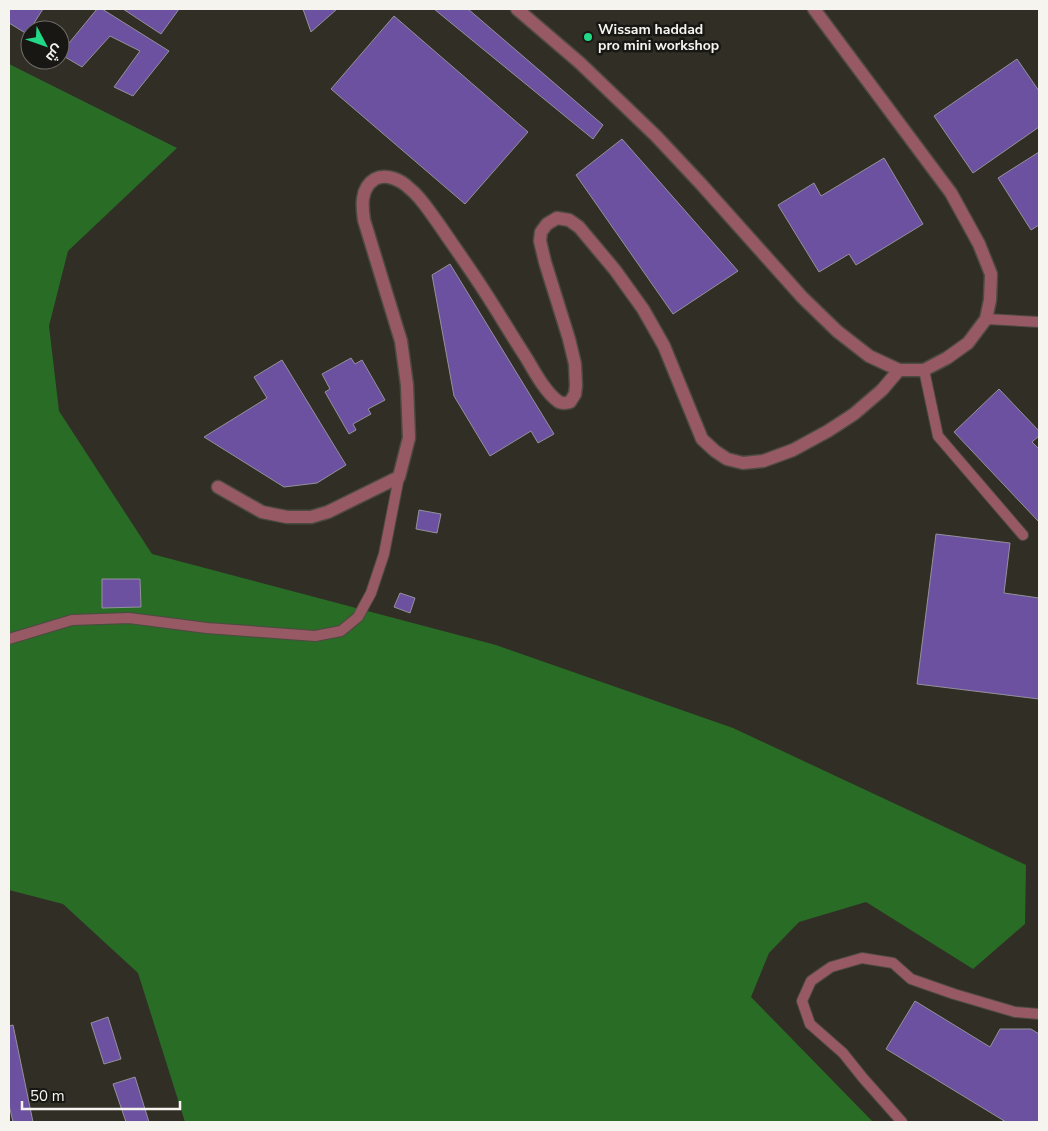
<svg xmlns="http://www.w3.org/2000/svg" width="1048" height="1131" viewBox="0 0 1048 1131" font-family="'Nunito Sans',Cairo,sans-serif">
	<style>
		.forest { fill: #296c26 }
		.building { fill: #6c51a1; stroke: #94919b }
		.lines { fill: none; stroke-linecap: round; stroke-linejoin: round }
		.service-casing { stroke: #4d4a42; stroke-width: 12 }
		.minor-casing { stroke: #4d4a42; stroke-width: 15 }
		.tertiary-casing { stroke: #4d4a42; stroke-width: 15 }
		.service { stroke: #975964; stroke-width: 10 }
		.minor { stroke: #975964; stroke-width: 12 }
		.tertiary { stroke: #975964; stroke-width: 12 }
		.poi-dot { fill: #22d887; stroke: #181713; stroke-width: 2 }
		.labels { text-anchor: middle; stroke-width: 5; stroke-linejoin: round; paint-order: stroke }
		.poi-label { font-size: 14px; font-weight: bold; fill: #f6f4ef; stroke: #181713; text-anchor: start }
	</style>
	<rect width="100%" height="100%" fill="#312e26"/>
	<polygon class="forest" points="9,64 177,148 68,251 49,326 59,411 152,554 496,645 733,728 1026,865 1025,924 973,969 866,902 799,922 769,953 751,997 873,1122 185,1122 138,973 63,904 9,890"/>
	<g class="building">
		<polygon points="9,9 43,9 27,34 9,23"/>
		<polygon points="97,9 102,9 169,51 133,96 114,87 140,51 110,36 82,67 60,54"/>
		<polygon points="123,9 179,9 161,34"/>
		<polygon points="303,9 337,9 311,32"/>
		<polygon points="434,9 468,9 603,125 593,139"/>
		<polygon points="394,16 528,132 465,204 331,89"/>
		<polygon points="1017,59 1039,91 1039,127 973,173 934,116"/>
		<polygon points="622,139 738,271 673,314 576,175"/>
		<polygon points="1039,152 1039,225 1031,230 998,178"/>
		<polygon points="884,158 923,224 856,265 849,254 819,272 778,205 814,183 821,196"/>
		<polygon points="450,264 554,434 538,443 531,431 490,456 454,396 432,275"/>
		<polygon points="351,358 355,364 362,360 385,400 368,409 371,414 353,424 356,430 349,434 325,392 330,389 322,374"/>
		<polygon points="282,360 346,465 317,483 284,487 204,437 267,398 254,377"/>
		<polygon points="999,389 1039,431 1039,436 1032,442 1039,449 1039,522 954,432"/>
		<polygon points="419,510 441,514 437,533 416,529"/>
		<polygon points="936,534 1010,543 1004,593 1039,598 1039,699 917,684"/>
		<polygon points="102,579 140,579 141,607 102,608"/>
		<polygon points="400,593 415,598 410,613 394,607"/>
		<polygon points="915,1001 990,1047 1000,1029 1031,1029 1039,1034 1039,1122 1006,1122 886,1049"/>
		<polygon points="108,1017 121,1059 104,1064 91,1023"/>
		<polygon points="13,1025 33,1122 13,1122 9,1105 9,1026"/>
		<polygon points="135,1077 149,1122 126,1122 113,1084"/>
	</g>
	<g class="lines">
		<g class="service-casing">
			<g id="service">
				<polyline points="986,319 1039,322"/>
				<polyline points="924,370 938,436 1023,535"/>
				<polyline points="9,639 72,620 129,618 207,628 315,636 341,631 358,617 371,593 384,554 399,477"/>
				<polyline points="902,1122 863,1078 843,1053 810,1024 802,1001 811,981 831,967 862,958 893,963 911,979 954,994 1015,1012 1039,1014"/>
			</g>
		</g>
		<g class="minor-casing">
			<path id="minor" d="M218,487L262,512L287,517H311L328,512L399,477L409,438L407,385L401,341L364,220C362,207 360,188 375,179C386,173 401,180 409,188C421,197 429,211 438,223C453,245 468,266 483,289C498,312 512,336 527,359C535,373 546,393 559,402C563,404 566,403 570,402L575,394L576,386L575,364L569,339L545,262L540,241L541,232L547,224L557,218L569,220L579,227L615,270L643,309L664,346L702,439L715,451L727,459L743,463L763,461L793,450L828,431L854,414L882,390L899,370"/>
		</g>
		<g class="tertiary-casing">
			<polyline id="tertiary" points="517,9 580,63 656,136 701,184 802,297 837,331 869,356 899,370 924,370 947,358 968,343 986,319 990,300 991,274 979,244 951,193 814,9"/>
		</g>
		<use href="#service" class="service"/>
		<use href="#minor" class="minor"/>
		<use href="#tertiary" class="tertiary"/>
	</g>
	<circle class="poi-dot" cx="588" cy="37" r="5"/>
	<g class="labels">
		<g class="poi-label">
			<text x="598" y="34">Wissam haddad<tspan x="598" dy="16">pro mini workshop</tspan></text>
		</g>
	</g>
	<rect width="1048" height="1131" fill="none" stroke="#f6f4ef" stroke-width="20"/>
	<g transform="translate(45 45) rotate(131)"><circle r="24" fill="#181713" stroke="#716f6b"/>
	<path d="M0-4L9 19L0 12L-9 19Z" fill="#22d887"/>
	<text y="-8" font-size="14" font-weight="bold" text-anchor="middle" fill="#f6f4ef">ش</text>
	</g>
	<path d="M22 1101v8h158v-8" fill="none" stroke="#f6f4ef" stroke-width="2.5"/>
	<text x="30" y="1101" font-size="15" fill="#f6f4ef" stroke="#181713" stroke-width="4" paint-order="stroke">50 m</text>
</svg>
